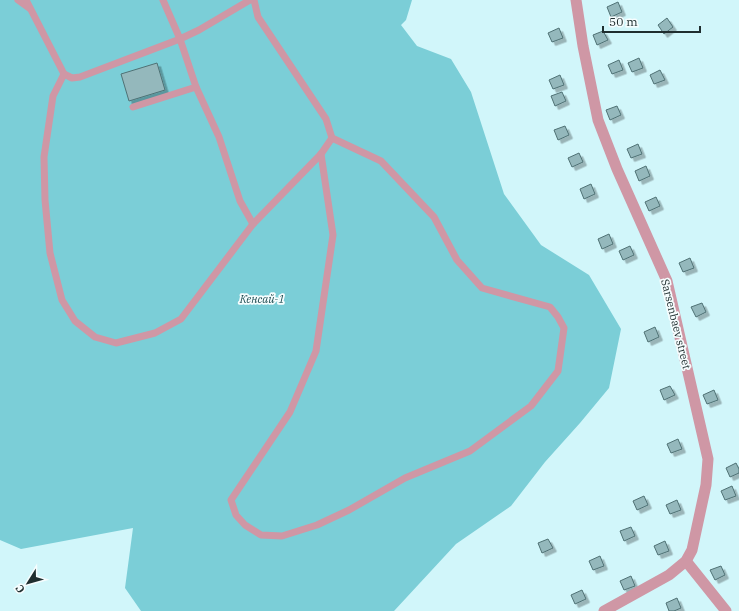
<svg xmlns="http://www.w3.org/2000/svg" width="739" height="611" viewBox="0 0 739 611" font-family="'IBM Plex Serif',serif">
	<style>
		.green { fill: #7bced7 }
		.building { fill: #94b8bc; stroke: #4f7174; filter: url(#shadow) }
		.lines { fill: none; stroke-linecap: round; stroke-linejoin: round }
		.service { stroke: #cf97a5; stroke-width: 7 }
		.minor { stroke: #cf97a5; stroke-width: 11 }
		.labels { text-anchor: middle; stroke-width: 3.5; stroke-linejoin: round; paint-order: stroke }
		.park-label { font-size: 11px; font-style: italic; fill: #1f4d52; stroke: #f6fdfe }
		.street-label { font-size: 11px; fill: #1f2e2f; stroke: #f6fdfe }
	</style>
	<defs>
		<filter id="shadow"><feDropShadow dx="3.5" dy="3.5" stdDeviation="0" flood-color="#0004"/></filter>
	</defs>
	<rect width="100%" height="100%" fill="#d1f6fa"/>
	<polygon class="green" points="0,0 412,0 406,20 401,25 417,46 451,59 471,92 504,194 541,245 589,275 621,329 609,388 580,423 545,462 511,506 456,544 394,611 141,611 125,588 133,528 21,549 0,540"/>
	<g class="building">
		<polygon points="618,2 622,12 611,17 607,7"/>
		<polygon points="667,18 673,27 664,34 658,25"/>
		<polygon points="559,28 563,38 552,42 548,33"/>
		<polygon points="603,31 608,40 597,45 593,35"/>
		<polygon points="639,58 643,68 632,72 628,63"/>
		<polygon points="619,60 623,70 612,74 608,65"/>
		<polygon points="157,63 165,90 129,101 121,74"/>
		<polygon points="660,70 665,80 654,84 650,75"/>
		<polygon points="560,75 564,85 553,89 549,80"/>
		<polygon points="562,92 566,101 555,106 551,96"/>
		<polygon points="617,106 621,115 610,120 606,110"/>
		<polygon points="565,126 569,135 558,140 554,130"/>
		<polygon points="638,144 642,154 631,158 627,149"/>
		<polygon points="579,153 583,162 572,167 568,158"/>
		<polygon points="646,166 650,176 639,181 635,171"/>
		<polygon points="591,184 595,194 584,199 580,189"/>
		<polygon points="656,197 660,206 649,211 645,202"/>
		<polygon points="609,234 613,244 602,249 598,239"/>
		<polygon points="630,246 634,255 623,260 619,251"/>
		<polygon points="690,258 694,268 683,272 679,263"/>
		<polygon points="702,303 706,312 696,317 691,307"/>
		<polygon points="655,327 659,337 648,342 644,332"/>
		<polygon points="670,386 675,395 664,400 660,390"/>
		<polygon points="714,390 718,400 707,404 703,395"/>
		<polygon points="678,439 682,449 671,453 667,444"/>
		<polygon points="736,463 739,469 739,473 730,477 726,468"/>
		<polygon points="732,486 736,496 725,500 721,491"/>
		<polygon points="644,496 648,505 637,510 633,501"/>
		<polygon points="677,500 681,510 670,514 666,505"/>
		<polygon points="631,527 635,536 624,541 620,531"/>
		<polygon points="548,539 553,548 542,553 538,543"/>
		<polygon points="665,541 669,551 658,555 654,546"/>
		<polygon points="600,556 604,566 593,570 589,561"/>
		<polygon points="721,566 725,575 715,580 710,570"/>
		<polygon points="631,576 635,586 624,590 620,581"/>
		<polygon points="582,590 586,599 575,604 571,595"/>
		<polygon points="677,598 681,608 674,611 669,611 666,603"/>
	</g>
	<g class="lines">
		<g class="service">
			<polyline points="18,0 29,8"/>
			<polyline points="26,0 64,74 72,78 80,77 180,39 163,0"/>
			<polyline points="64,74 53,96 44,157 45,200 50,253 62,300 75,321 95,337 116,343 155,333 181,319 253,224 321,154 332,138 326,119 258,17 254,0"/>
			<polyline points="196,87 219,137 240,201 253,224"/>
			<polyline points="133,107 196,87 180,39 199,30 250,0"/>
			<polyline points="321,154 333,235 316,351 290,412 231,500 236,515 245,525 261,535 282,536 317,525 349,510 405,478 470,451 531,406 558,371 564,328 558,317 550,307 482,288 457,260 434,217 381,161 332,138"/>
		</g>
		<g class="minor">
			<polyline points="576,0 583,46 598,120 617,169 667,281 708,459 706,485 692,550 686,561 669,575 604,611"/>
			<polyline points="686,561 726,611"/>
		</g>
	</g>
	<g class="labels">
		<g class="park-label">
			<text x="262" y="303">Кенсай-1</text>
		</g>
		<g class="street-label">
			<text transform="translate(676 324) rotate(76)" y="4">Sarsenbaev street</text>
		</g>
	</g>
	<g transform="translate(28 583) rotate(233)" stroke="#f6fdfe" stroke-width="3" paint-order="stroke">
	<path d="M0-3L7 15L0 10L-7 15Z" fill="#1f2e2f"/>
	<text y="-6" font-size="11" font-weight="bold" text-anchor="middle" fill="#1f2e2f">С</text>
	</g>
	<path d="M603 26v6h97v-6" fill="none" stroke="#1f2e2f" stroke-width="2"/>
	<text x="609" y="26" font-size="12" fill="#1f2e2f" stroke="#f6fdfe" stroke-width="3" paint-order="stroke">50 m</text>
</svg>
